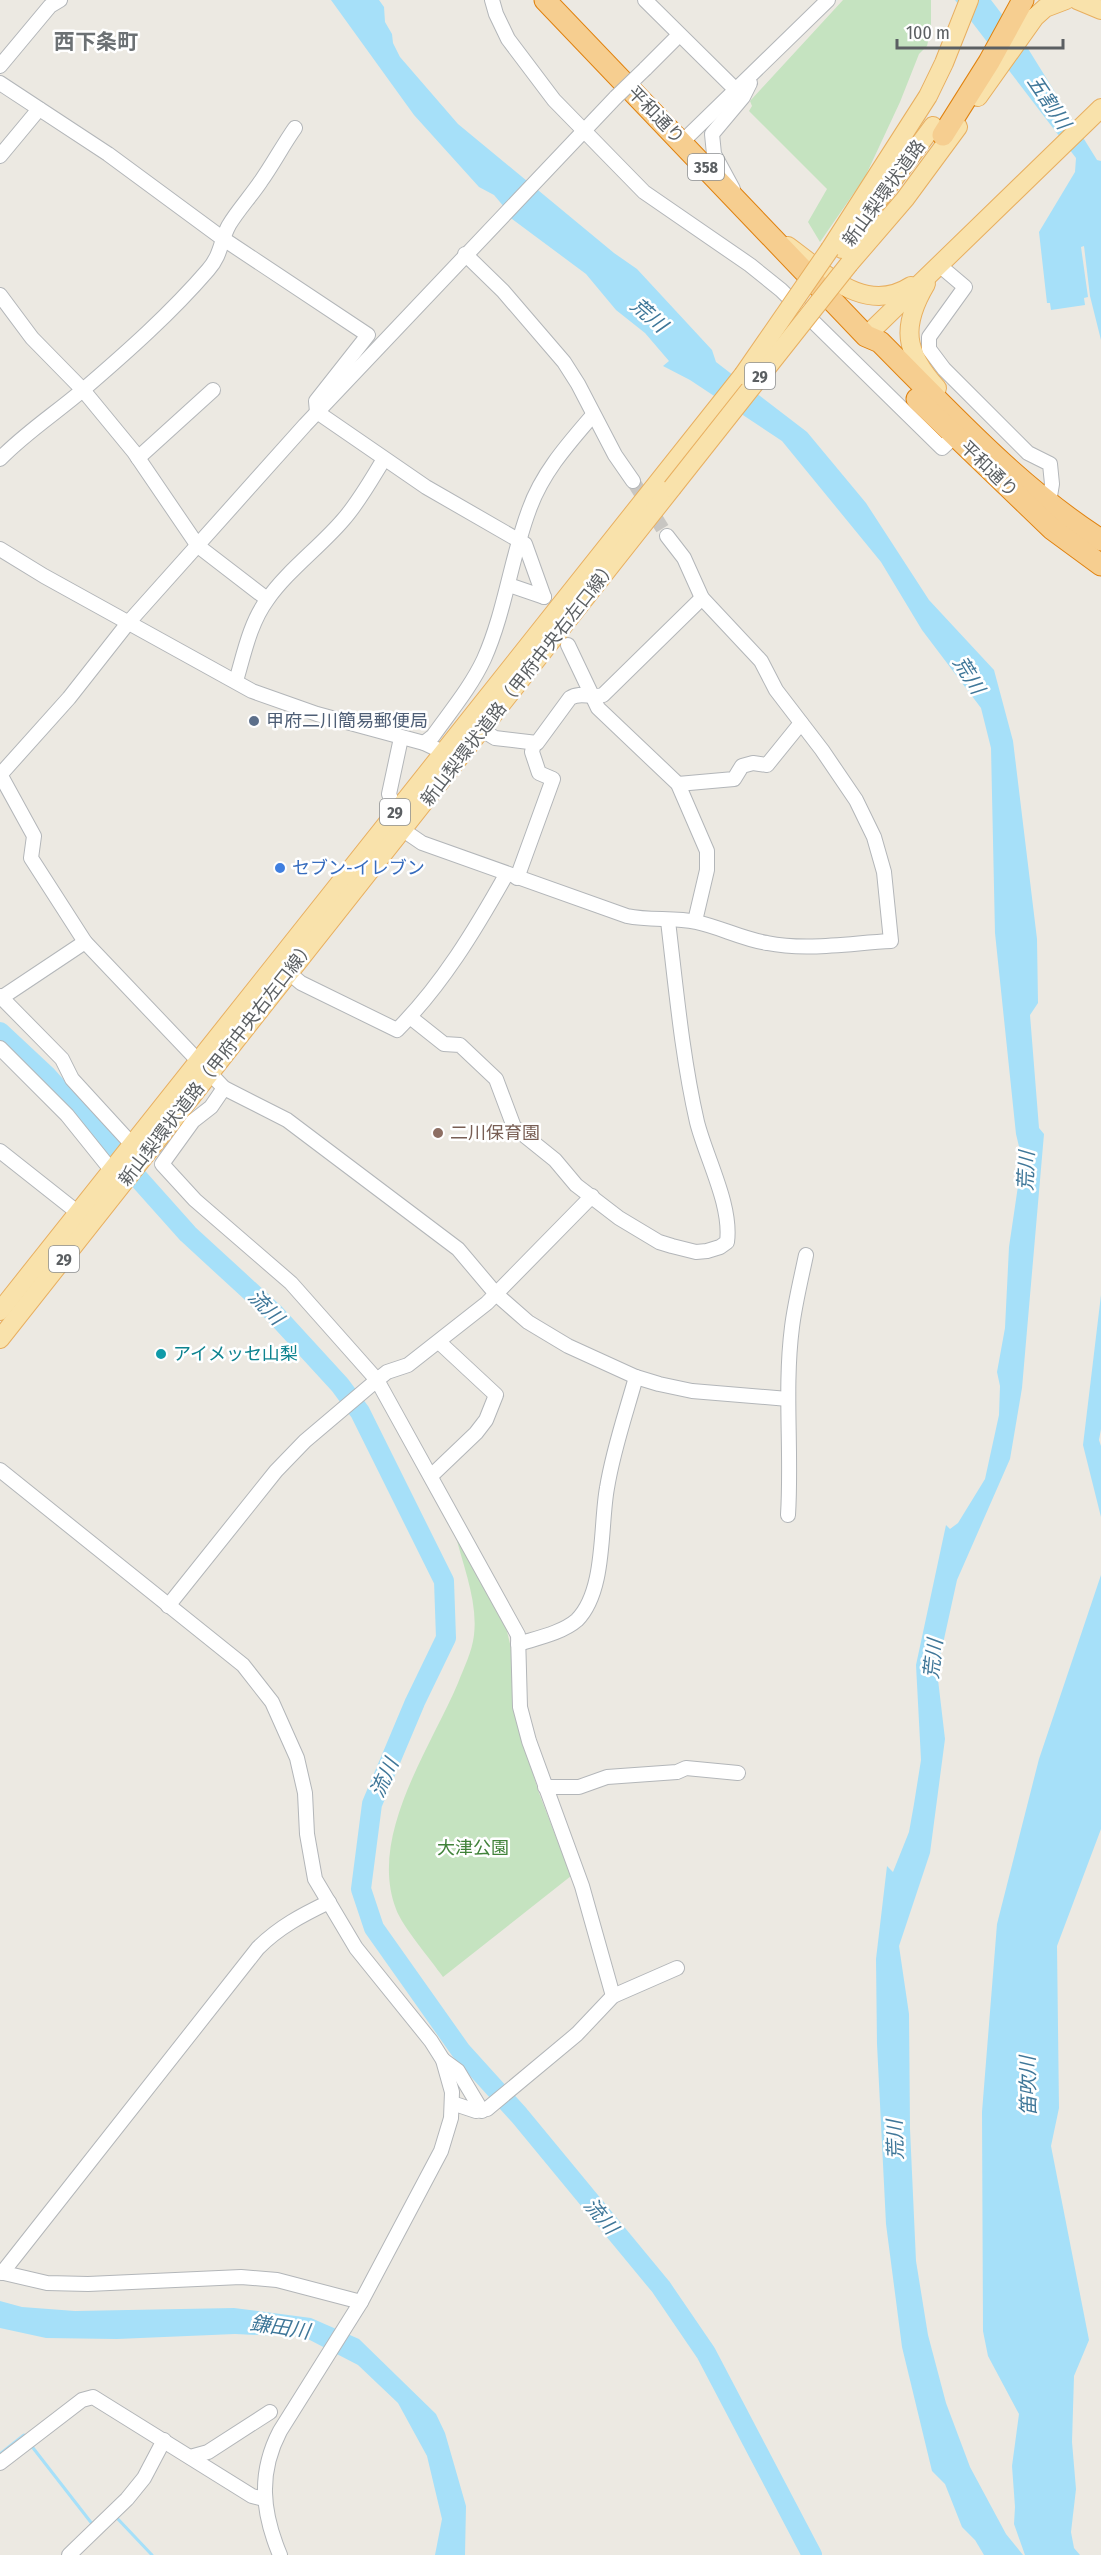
<svg xmlns="http://www.w3.org/2000/svg" width="1101" height="2555" viewBox="0 0 1101 2555" font-family="'Fira Sans Condensed','Noto Sans JP',sans-serif">
	<style>
		.green { fill: #c5e3c0 }
		.water { fill: #a6e0f9 }
		.lines { fill: none; stroke-linecap: round; stroke-linejoin: round }
		.stream { stroke: #a6e0f9; stroke-width: 3 }
		.river { stroke: #a6e0f9; stroke-width: 20 }
		.minor-tunnel { stroke: #c8c6c2; stroke-width: 14; stroke-dasharray: 14 7; stroke-linecap: butt }
		.minor-casing { stroke: #b3b6b9; stroke-width: 16 }
		.major-casing { stroke: #e8af60; stroke-width: 20 }
		.highway-casing { stroke: #e0820f; stroke-width: 23 }
		.minor { stroke: #fff; stroke-width: 14 }
		.major { stroke: #f9e2ab; stroke-width: 18 }
		.highway { stroke: #f6ce90; stroke-width: 21 }
		.minor-bridge-casing { stroke: #b3b6b9; stroke-width: 16; stroke-linecap: butt }
		.major-bridge-casing { stroke: #e8af60; stroke-width: 20; stroke-linecap: butt }
		.minor-bridge { stroke: #fff; stroke-width: 14 }
		.major-bridge { stroke: #f9e2ab; stroke-width: 18 }
		.service-dot { fill: #5c6f8a; stroke: #fff; stroke-width: 2 }
		.shop-dot { fill: #3f7fe0; stroke: #fff; stroke-width: 2 }
		.education-dot { fill: #8d6e63; stroke: #fff; stroke-width: 2 }
		.culture-dot { fill: #0f9aa8; stroke: #fff; stroke-width: 2 }
		.labels { text-anchor: middle; stroke-width: 5; stroke-linejoin: round; paint-order: stroke }
		.shield { fill: #fff; stroke: #8c8f91; stroke-width: 1.5 }
		.shield-label { font-size: 16px; font-weight: bold; fill: #5b5f62 }
		.street-label { font-size: 18px; fill: #5b5f62; stroke: #fff }
		.service-label { font-size: 18px; fill: #4e5e75; stroke: #fff; text-anchor: start }
		.shop-label { font-size: 18px; fill: #366cbe; stroke: #fff; text-anchor: start }
		.education-label { font-size: 18px; fill: #785e54; stroke: #fff; text-anchor: start }
		.culture-label { font-size: 18px; fill: #0d838f; stroke: #fff; text-anchor: start }
		.park-label { font-size: 18px; fill: #41823a; stroke: #fff }
		.water-label { font-size: 20px; font-style: italic; fill: #3f7799; stroke: #fff }
		.quarter-label { font-size: 21px; font-weight: bold; fill: #6c7174; stroke: #fff }
	</style>
	<rect width="100%" height="100%" fill="#ece9e2"/>
	<g class="green">
		<polygon points="843,0 931,0 931,28 927,46 919,54 900,102 865,177 820,242 808,222 827,189 749,111 752,106 750,101"/>
		<path d="M455,1533L504,1619L513,1656L515,1716L539,1793L571,1876L443,1977C431,1960 402,1926 396,1909C368,1836 430,1749 458,1683C464,1667 472,1652 474,1635C478,1601 463,1566 455,1533Z"/>
	</g>
	<g class="water">
		<polygon points="331,0 379,0 384,7 385,22 392,34 393,43 400,57 458,124 614,253 637,269 712,350 716,362 807,432 866,503 929,600 994,670 1013,741 1037,939 1038,1003 1030,1015 1039,1128 1044,1134 1022,1388 1010,1459 957,1580 937,1671 945,1739 930,1853 899,1946 909,2014 910,2129 916,2261 928,2335 946,2403 970,2467 1006,2534 1023,2555 984,2555 975,2540 962,2527 945,2484 932,2471 902,2347 886,2224 877,2044 876,1959 887,1866 893,1872 909,1832 914,1804 921,1760 916,1665 946,1525 950,1529 958,1523 985,1479 999,1415 1000,1386 997,1372 1005,1328 1009,1247 1022,1159 1016,1134 995,933 991,748 981,708 922,630 881,562 782,441 690,380 663,366 669,361 645,333 616,310 586,274 504,213 505,208 494,195 479,187 414,115"/>
		<polygon points="955,0 991,0 1027,47 1097,160 1101,161 1101,340 1090,296 1084,246 1081,247 1088,297 1084,298 1085,305 1051,310 1050,303 1047,303 1039,232 1075,172 1076,158"/>
		<polygon points="1101,1295 1101,1429 1099,1440 1101,1446 1101,1517 1083,1445"/>
		<polygon points="1101,1575 1101,1829 1057,1946 1059,2108 1051,2146 1089,2340 1074,2376 1072,2442 1076,2489 1071,2532 1074,2548 1080,2555 1025,2555 1014,2524 1015,2507 1012,2466 1019,2414 988,2356 983,2331 982,2112 997,1924 1039,1759"/>
		<polygon points="0,2301 22,2307 75,2311 234,2308 311,2318 359,2339 436,2414 445,2433 466,2506 465,2555 435,2555 442,2519 427,2456 398,2403 358,2365 304,2337 235,2334 117,2339 46,2338 0,2328"/>
	</g>
	<g class="lines">
		<g class="stream">
			<polyline points="30,2444 93,2525 94,2524"/>
			<polyline points="0,2454 24,2435 26,2439"/>
			<polyline points="116,2517 152,2555"/>
		</g>
		<polyline class="river" points="0,1032 46,1075 188,1234 274,1313 340,1385 360,1412 444,1581 446,1638 415,1702 372,1804 361,1889 374,1928 461,2051 519,2115 661,2287 706,2353 812,2555"/>
		<polyline class="minor-tunnel" points="633,481 667,536"/>
		<g class="minor-casing">
			<g id="minor">
				<polyline points="492,0 496,14 508,39 554,100 644,192 750,265 781,290 942,448 955,436"/>
				<polyline points="645,0 736,90"/>
				<polyline points="0,66 50,6 60,0"/>
				<polyline points="645,69 679,35"/>
				<polyline points="0,83 108,154 222,238 368,335 316,401 317,412 426,487 525,544 544,597"/>
				<polyline points="682,142 828,0"/>
				<polyline points="0,156 39,109"/>
				<polyline points="733,189 714,154 712,134 743,97 750,83"/>
				<polyline points="465,254 503,291 564,362 578,384 615,455 633,481"/>
				<polyline points="939,265 965,287 929,337 929,349 944,369 1028,453 1050,464 1052,484 1049,502"/>
				<polyline points="0,295 32,338 83,390 134,452 198,546 267,599"/>
				<polyline points="138,458 213,390"/>
				<path d="M0,459C25,433 56,413 84,389C127,352 171,313 208,270C222,254 220,241 229,225C238,210 251,196 261,181C273,164 283,145 295,128"/>
				<polyline points="0,549 44,576 252,691 317,714 424,743 443,752"/>
				<polyline points="509,585 544,597"/>
				<polyline points="568,645 598,708 678,784 707,851 707,870 695,921"/>
				<path d="M236,681C244,654 250,623 267,600C287,571 320,547 343,520C359,502 371,480 384,459"/>
				<path d="M482,730L495,738L537,743L570,698C581,691 591,699 603,695L702,598"/>
				<path d="M401,738L389,794L403,830L422,843L627,916C650,921 675,917 696,922C720,927 742,939 767,943C807,951 851,943 891,941L884,872L874,837L856,800L822,750L776,690L761,661L702,598L684,558L667,536"/>
				<path d="M424,743L433,736C450,712 471,687 484,659C505,612 511,558 529,510C542,473 568,444 593,415"/>
				<polyline points="0,774 34,836 31,858 85,942 224,1088 287,1120 458,1249 496,1294 528,1322 568,1346 636,1377 659,1384 692,1391 788,1399"/>
				<polyline points="0,775 69,698 128,623 305,425 616,97"/>
				<polyline points="678,784 734,779 742,766 753,763 767,765 801,723"/>
				<polyline points="517,878 553,779 539,773 532,752 534,743"/>
				<path d="M288,972L301,983L397,1030C442,985 475,930 506,875"/>
				<polyline points="0,996 62,1059 72,1079 138,1151"/>
				<polyline points="1,998 85,942"/>
				<path d="M410,1017L444,1044L460,1045L496,1079L514,1127L555,1160L576,1185L619,1218L659,1242L672,1246L696,1252L707,1251L720,1247L727,1242C732,1205 706,1158 697,1122C682,1056 676,988 668,921"/>
				<polyline points="0,1048 67,1115 112,1171"/>
				<polyline points="224,1088 211,1107 193,1121 162,1164 195,1200 291,1283 377,1380 518,1635 520,1707 529,1741 582,1886 613,1996"/>
				<polyline points="0,1151 86,1219"/>
				<path d="M0,1470L243,1665L272,1702L297,1758L305,1793L307,1834L315,1879L356,1948L431,2041L443,2060L452,2092L451,2118L441,2151L361,2302L280,2431C258,2473 262,2512 280,2555"/>
				<polyline points="431,1476 476,1433 486,1420 496,1395 439,1342"/>
				<path d="M788,1515C792,1452 784,1389 792,1327C795,1303 801,1279 806,1255"/>
				<polyline points="168,1606 276,1471 305,1441 377,1380 387,1372 408,1365 487,1303 592,1196"/>
				<path d="M518,1644C537,1638 562,1633 577,1620C606,1591 600,1525 607,1488C613,1450 626,1413 636,1377"/>
				<polyline points="545,1787 579,1787 607,1777 677,1772 686,1768 738,1773"/>
				<polyline points="443,2060 458,2071 482,2111"/>
				<polyline points="452,2103 476,2111 487,2109 577,2034 613,1996 677,1968"/>
				<polyline points="0,2272 47,2283 88,2284 241,2277 277,2280 361,2302"/>
				<path d="M2,2273L258,1948C279,1927 302,1915 329,1902"/>
				<polyline points="190,2457 208,2452 270,2412"/>
				<polyline points="0,2463 82,2400 93,2397 252,2496 264,2499"/>
				<polyline points="69,2555 127,2499 144,2478 164,2440"/>
			</g>
		</g>
		<g class="major-casing">
			<g id="major">
				<polyline points="1077,0 1101,10"/>
				<polyline points="978,97 1035,17 1045,8 1066,0"/>
				<path d="M788,246C824,272 865,316 911,286"/>
				<polyline points="830,249 928,96 944,63 969,0"/>
				<polyline points="842,249 933,126"/>
				<polyline points="849,264 905,199 958,127"/>
				<path d="M926,284C901,326 904,352 937,388"/>
				<polyline points="866,336 1101,108"/>
				<polyline points="0,1311 743,375"/>
				<polyline points="0,1339 672,488"/>
			</g>
		</g>
		<g class="highway-casing">
			<g id="highway">
				<path d="M545,0L866,336L880,342C949,411 1018,487 1101,540"/>
				<polyline points="943,135 989,62 1023,0"/>
				<polyline points="917,399 1052,529 1101,565"/>
			</g>
		</g>
		<use href="#minor" class="minor"/>
		<use href="#major" class="major"/>
		<use href="#highway" class="highway"/>
		<g class="minor-bridge-casing">
			<polyline id="minor-bridge" points="616,97 645,69"/>
		</g>
		<g class="major-bridge-casing">
			<g id="major-bridge">
				<polyline points="743,375 830,249"/>
				<polyline points="672,488 849,264"/>
			</g>
		</g>
		<use href="#minor-bridge" class="minor-bridge"/>
		<use href="#major-bridge" class="major-bridge"/>
	</g>
	<circle class="service-dot" cx="254" cy="721" r="6"/>
	<circle class="shop-dot" cx="280" cy="868" r="6"/>
	<circle class="education-dot" cx="438" cy="1133" r="6"/>
	<circle class="culture-dot" cx="161" cy="1354" r="6"/>
	<g class="labels">
		<g class="shield">
			<rect x="688" y="154" width="36" height="26" rx="4.5"/>
			<rect x="745" y="363" width="30" height="26" rx="4.5"/>
			<rect x="380" y="799" width="30" height="26" rx="4.5"/>
			<rect x="49" y="1246" width="30" height="26" rx="4.5"/>
		</g>
		<g class="shield-label">
			<text x="706" y="173">358</text>
			<text x="760" y="382">29</text>
			<text x="395" y="818">29</text>
			<text x="64" y="1265">29</text>
		</g>
		<g class="street-label">
			<text transform="translate(656 115) rotate(46)" y="6">平和通り</text>
			<text transform="translate(884 193) rotate(-54)" y="6">新山梨環状道路</text>
			<text transform="translate(989 469) rotate(44)" y="6">平和通り</text>
			<text transform="translate(519 683) rotate(-52)" y="6">新山梨環状道路（甲府中央右左口線）</text>
			<text transform="translate(217 1063) rotate(-52)" y="6">新山梨環状道路（甲府中央右左口線）</text>
		</g>
		<g class="service-label">
			<text x="266" y="727">甲府二川簡易郵便局</text>
		</g>
		<g class="shop-label">
			<text x="292" y="874">セブン-イレブン</text>
		</g>
		<g class="education-label">
			<text x="450" y="1139">二川保育園</text>
		</g>
		<g class="culture-label">
			<text x="173" y="1360">アイメッセ山梨</text>
		</g>
		<g class="park-label">
			<text x="473" y="1854">大津公園</text>
		</g>
		<g class="water-label">
			<text transform="translate(1049 102) rotate(56)" y="7">五割川</text>
			<text transform="translate(649 315) rotate(41)" y="7">荒川</text>
			<text transform="translate(969 675) rotate(58)" y="7">荒川</text>
			<text transform="translate(1026 1171) rotate(-88)" y="7">荒川</text>
			<text transform="translate(266 1307) rotate(45)" y="7">流川</text>
			<text transform="translate(933 1659) rotate(-84)" y="7">荒川</text>
			<text transform="translate(384 1778) rotate(-66)" y="7">流川</text>
			<text transform="translate(1028 2086) rotate(-91)" y="7">笛吹川</text>
			<text transform="translate(895 2140) rotate(-92)" y="7">荒川</text>
			<text transform="translate(601 2216) rotate(50)" y="7">流川</text>
			<text transform="translate(280 2327) rotate(9)" y="7">鎌田川</text>
		</g>
		<g class="quarter-label">
			<text x="96" y="49">西下条町</text>
		</g>
	</g>
	<path d="M897 39v9h166v-9" fill="none" stroke="#5b5f62" stroke-width="3"/>
	<text x="906" y="39" font-size="18" fill="#5b5f62" stroke="#ffffff" stroke-width="4.5" paint-order="stroke">100 m</text>
</svg>
